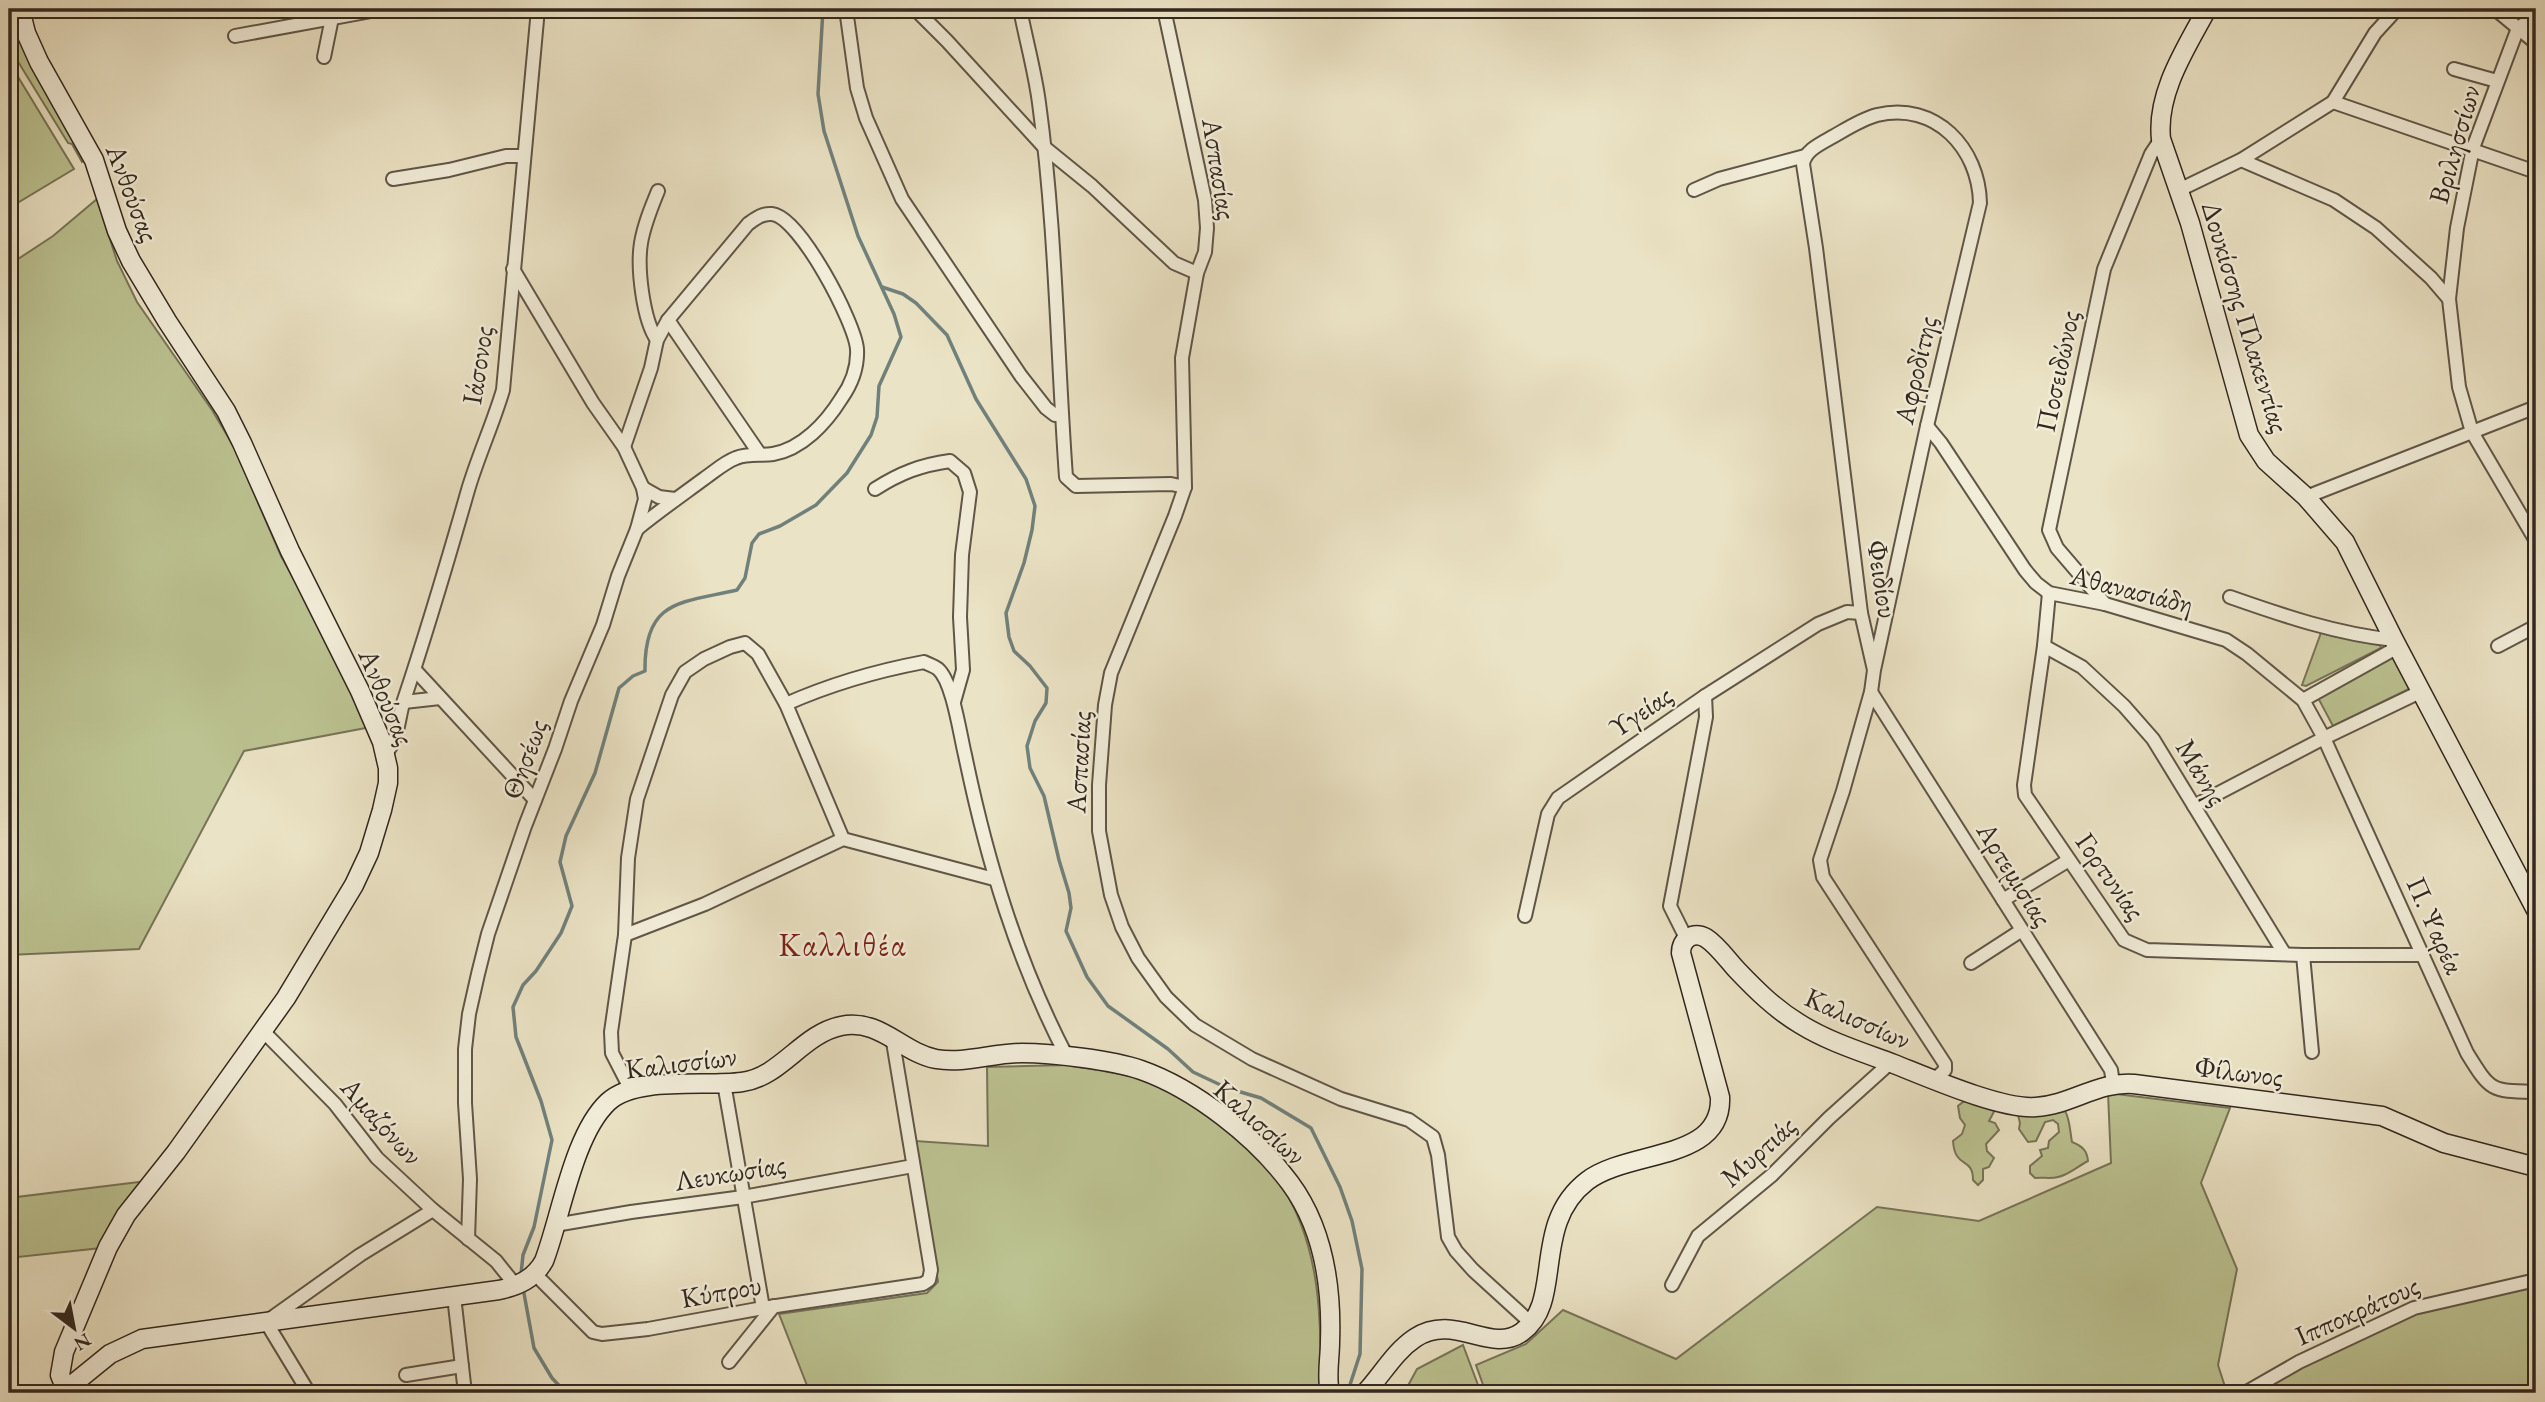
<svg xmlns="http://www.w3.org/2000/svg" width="2545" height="1402" viewBox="0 0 2545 1402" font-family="'EB Garamond',serif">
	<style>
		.green { fill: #bcc291; stroke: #777458; stroke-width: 2 }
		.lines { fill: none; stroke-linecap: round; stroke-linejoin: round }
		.stream { stroke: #70817c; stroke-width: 3.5 }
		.street-casing { stroke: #605648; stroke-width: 16 }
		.secondary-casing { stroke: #32271f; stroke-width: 21 }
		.street { stroke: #f2edd9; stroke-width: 12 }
		.secondary { stroke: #f2edd9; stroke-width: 18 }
		.labels { text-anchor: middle; stroke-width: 5; stroke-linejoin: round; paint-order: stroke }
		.street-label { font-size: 28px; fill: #32271f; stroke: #f2edd9 }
		.quarter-label { font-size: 32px; letter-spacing: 2px; fill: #7a1f14; stroke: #f2edd9 }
	</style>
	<rect width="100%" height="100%" fill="#ebe3c5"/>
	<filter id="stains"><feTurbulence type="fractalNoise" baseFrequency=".00286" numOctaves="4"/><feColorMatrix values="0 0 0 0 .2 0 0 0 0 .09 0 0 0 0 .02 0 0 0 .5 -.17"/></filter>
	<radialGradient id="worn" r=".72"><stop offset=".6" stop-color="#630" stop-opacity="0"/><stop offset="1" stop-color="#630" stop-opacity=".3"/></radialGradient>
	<g class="green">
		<polygon points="9,9 16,9 86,160 82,162 72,144 68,143 9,47"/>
		<polygon points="9,62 74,169 9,208"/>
		<polygon points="97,199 117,261 137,302 212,410 234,447 281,556 342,666 371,727 244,751 139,949 9,955 9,265 53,236"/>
		<polygon points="2322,630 2380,645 2381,648 2306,686 2302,685"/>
		<polygon points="2395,656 2411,688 2333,726 2316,694"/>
		<path d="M1067,1065C1093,1070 1121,1072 1146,1080C1173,1088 1196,1107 1219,1124C1236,1137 1268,1165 1280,1183C1321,1245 1322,1322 1320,1393H810L779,1314L927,1293L938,1282L916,1141L988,1146L987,1067Z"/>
		<polygon points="2108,1093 2230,1108 2201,1183 2237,1269 2218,1365 2227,1393 1486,1393 1476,1365 1526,1344 1563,1310 1676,1359 1877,1207 1979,1221 2111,1163"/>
		<path d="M1973,1100L1997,1106L1989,1121L1995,1123L1999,1130L1986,1144L1987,1151L1994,1158L1989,1167L1983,1169V1180L1978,1185L1973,1180C1973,1156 1955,1170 1953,1141L1962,1134L1965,1125L1960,1118L1958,1106L1963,1102Z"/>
		<path d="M2025,1111L2046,1115L2065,1111C2070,1119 2070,1132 2072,1142C2082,1146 2087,1150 2088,1161C2078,1166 2069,1175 2058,1177C2050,1179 2043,1177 2035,1178L2030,1173V1166L2042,1156L2040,1150L2048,1148L2049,1141L2059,1132L2058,1124L2053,1120L2045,1122L2036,1141L2028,1142L2019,1129L2020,1123L2018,1115Z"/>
		<polygon points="147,1181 101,1248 9,1258 9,1198"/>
		<polygon points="2536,1286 2536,1393 2252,1393 2400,1317 2441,1303"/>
		<polygon points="1463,1345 1481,1393 1404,1393 1417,1369"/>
	</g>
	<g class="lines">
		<g class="stream">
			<polyline points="882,287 903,294 916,303 947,335 976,399 1026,479 1035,506 1032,530 1024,563 1006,613 1009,637 1014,651 1030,666 1047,688 1046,703 1035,721 1027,746 1030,768 1044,796 1059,860 1069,893 1071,908 1066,931 1087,977 1108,1006 1168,1049 1193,1072 1227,1088 1261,1098 1311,1128 1340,1187 1352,1221 1362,1269 1360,1354 1348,1391"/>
			<path d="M521,1274L523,1255L534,1227L552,1140L541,1101L516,1037L513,1007L523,985L536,971L561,933L572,906L560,862L566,836L595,773L619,688L633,676L645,671C644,599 681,603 737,590L745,578L752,543L759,534L780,526L816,505L847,473L871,435L877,417L879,386L901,337L894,314L858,236L824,131L818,94L823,9"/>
			<polyline points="523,1288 534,1348 552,1378 566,1393"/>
		</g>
		<g class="street-casing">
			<g id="street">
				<polyline points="846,9 857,88 866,118 902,199 1021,376 1046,408 1055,415 1061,414"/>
				<polyline points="915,9 947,41 1044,147 1092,186 1174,263 1197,273"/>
				<path d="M1020,9C1026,40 1035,72 1039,103C1056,227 1057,353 1066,477L1076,486L1171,484L1185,487"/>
				<polyline points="1164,9 1205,200 1207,228 1205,252 1197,273 1182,358 1185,487 1175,516 1111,673 1105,705 1099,785 1099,831 1111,895 1122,927 1138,958 1166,997 1195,1025 1252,1059 1341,1099 1409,1120 1433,1137 1438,1155 1448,1237 1456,1251 1473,1270 1531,1323"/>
				<polyline points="2495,9 2536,43"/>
				<polyline points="235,36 382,9"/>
				<polyline points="324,57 333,13"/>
				<polyline points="2454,69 2497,81"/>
				<polyline points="2333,102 2536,172"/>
				<polyline points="2241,160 2334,200 2376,228 2431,278 2449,299 2459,387 2472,432 2536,541"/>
				<polyline points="393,179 449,170 506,156 524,156"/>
				<polyline points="1694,190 1719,179 1805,156"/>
				<polyline points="2179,190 2241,160 2333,102 2375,33 2397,9"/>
				<polyline points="2449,299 2457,228 2473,148 2518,28 2536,16"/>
				<polyline points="668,320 759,453"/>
				<path d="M657,340C643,320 637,268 641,243C644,225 651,208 658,191"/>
				<path d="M1927,426L1941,443L2025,570L2036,583L2049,593L2105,604L2226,640L2247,654L2303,700L2324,738L2467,1053C2491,1092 2491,1091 2536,1092"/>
				<path d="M624,447L651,368L657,340L668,320L748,224C755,219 762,213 772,214C800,217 855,323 857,349C858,367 851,385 841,399C826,423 802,449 773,454C761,456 748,453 736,458C725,462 715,471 705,478C682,495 659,511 637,529"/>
				<polyline points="643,488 659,497 675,499"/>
				<path d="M875,489C900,473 921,465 950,461L964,473L970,492L962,555L960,617L963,670L954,702"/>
				<polyline points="2306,497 2536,407"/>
				<polyline points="2049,593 2044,646 2024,785 2025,795 2124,940 2147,950 2303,955 2423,955"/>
				<path d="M2230,597C2284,616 2337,634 2394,640"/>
				<polyline points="2105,604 2057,548 2049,530 2104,269 2151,154 2161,139"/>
				<polyline points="2044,646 2082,667 2124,706 2153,739 2284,953"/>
				<polyline points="2498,646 2536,626"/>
				<polyline points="415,670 535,800"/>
				<path d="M1874,670L1927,426L1980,203C1979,149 1936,101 1877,115C1862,119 1848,128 1834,136C1822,143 1805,150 1803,164L1816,248L1861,613L1874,670L1871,692L1843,791L1820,860L1823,877L1945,1064V1070L1934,1080"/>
				<polyline points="1871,692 2111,1070 2113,1083"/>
				<polyline points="2303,700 2398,647"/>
				<polyline points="404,702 440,698"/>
				<path d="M786,704C831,684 876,671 924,662C928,664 934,666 938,669C953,682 960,735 965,755C987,861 1017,961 1067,1057"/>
				<path d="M385,754C399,740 398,718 404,700C427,631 448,560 468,490C478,456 493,424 503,390L538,9"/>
				<polyline points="2194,806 2324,738 2422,691"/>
				<polyline points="2003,900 2069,860"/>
				<polyline points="1525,916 1548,814 1558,798 1705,696 1818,624 1847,612 1861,613"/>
				<polyline points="625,935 705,904 843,839 994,879"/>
				<polyline points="1686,938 1670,906 1706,717 1705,696"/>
				<polyline points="2303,955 2312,1052"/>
				<polyline points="1971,963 2022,930"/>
				<polyline points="263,1031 335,1104 377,1158 433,1210 496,1261 516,1286"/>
				<polyline points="724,1083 763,1308"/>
				<polyline points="631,1090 612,1053 611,1032 625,935 628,858 637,799 672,695 685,672 704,659 730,647 745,643 758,654 786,704 843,839"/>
				<polyline points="555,1225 631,1212 743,1197 913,1166"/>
				<polyline points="468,1239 470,1179 465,1103 465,1049 469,1014 478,974 488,934 525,826 555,749 571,701 603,625 618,576 637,529 645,499 643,488 624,447 593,403 513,269"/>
				<polyline points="535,1274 593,1332 602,1334 648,1329 763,1308 923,1284 929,1280 931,1270 892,1036"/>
				<polyline points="1672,1285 1698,1236 1772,1175 1829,1118 1890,1063"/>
				<polyline points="454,1296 465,1393"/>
				<polyline points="729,1362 774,1306"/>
				<polyline points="406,1375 462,1366"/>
				<polyline points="309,1393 266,1322 360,1255 433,1210"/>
				<polyline points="2245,1393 2299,1362 2414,1308 2536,1280"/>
			</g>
		</g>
		<g class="secondary-casing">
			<g id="secondary">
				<polyline points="20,9 26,33 39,62 94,160 117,231 131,261 167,321 226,411 242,443 290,551 360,691 382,742 388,768 388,783 382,810 369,853 354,885 286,998 176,1152 126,1215 108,1247 64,1352 60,1375 66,1390"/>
				<path d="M2207,9C2186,48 2156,93 2161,139L2190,223L2249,435L2266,461L2306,497L2345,542L2394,640L2536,910"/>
				<path d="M62,1393L110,1354L142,1339L499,1290C518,1286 534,1279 544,1261C561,1217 573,1135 608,1102C635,1076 706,1087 742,1082C781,1077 802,1034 841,1026C880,1018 901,1052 936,1059C964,1064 993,1053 1022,1053C1052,1053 1112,1060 1141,1070C1195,1089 1256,1137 1290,1183C1324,1229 1332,1286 1330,1342C1330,1359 1326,1376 1330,1393"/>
				<path d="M1365,1393C1382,1375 1394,1352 1415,1338C1455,1312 1490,1355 1522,1332C1565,1301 1530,1225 1587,1181C1629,1149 1723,1162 1720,1097L1681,953C1681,940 1693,930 1706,938C1717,945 1727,959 1736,969C1756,990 1775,1009 1800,1024C1829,1042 1862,1052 1894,1064C1927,1077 2002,1110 2036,1107C2071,1105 2098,1081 2134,1084L2382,1116L2444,1143L2536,1167"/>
			</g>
		</g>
		<use href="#street" class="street"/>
		<use href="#secondary" class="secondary"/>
	</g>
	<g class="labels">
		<g class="street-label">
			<text transform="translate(2454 144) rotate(-74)" y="10">Βριλησσίων</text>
			<text transform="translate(1220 169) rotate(81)" y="10">Ασπασίας</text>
			<text transform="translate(133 193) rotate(69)" y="10">Ανθούσας</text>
			<text transform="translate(2246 317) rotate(73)" y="10">Δουκίσσης Πλακεντίας</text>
			<text transform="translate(477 365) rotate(-81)" y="10">Ιάσονος</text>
			<text transform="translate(1915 370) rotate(-77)" y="10">Αφροδίτης</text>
			<text transform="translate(2057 371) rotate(-78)" y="10">Ποσειδώνος</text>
			<text transform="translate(1883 579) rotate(81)" y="10">Φειδίου</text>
			<text transform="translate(2132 589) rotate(14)" y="10">Αθανασιάδη</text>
			<text transform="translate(387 697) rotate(67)" y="10">Ανθούσας</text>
			<text transform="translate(1640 711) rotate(-34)" y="10">Υγείας</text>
			<text transform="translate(524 759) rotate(-70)" y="10">Θησέως</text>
			<text transform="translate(1078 762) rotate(-87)" y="10">Ασπασίας</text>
			<text transform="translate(2202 772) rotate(59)" y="10">Μάνης</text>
			<text transform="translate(2015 874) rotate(58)" y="10">Αρτεμισίας</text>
			<text transform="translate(2111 876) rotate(55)" y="10">Γορτυνίας</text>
			<text transform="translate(2436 925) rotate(66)" y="10">Π. Ψαρέα</text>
			<text transform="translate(1858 1018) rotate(24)" y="10">Καλισσίων</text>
			<text transform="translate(681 1062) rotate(-7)" y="10">Καλισσίων</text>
			<text transform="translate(2239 1071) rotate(7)" y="10">Φίλωνος</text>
			<text transform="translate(382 1121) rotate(48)" y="10">Αμαζόνων</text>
			<text transform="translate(1260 1122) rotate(42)" y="10">Καλισσίων</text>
			<text transform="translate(1758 1151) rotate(-42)" y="10">Μυρτιάς</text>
			<text transform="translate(730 1172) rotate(-9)" y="10">Λευκωσίας</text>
			<text transform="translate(721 1291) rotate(-10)" y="10">Κύπρου</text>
			<text transform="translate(2357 1310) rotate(-24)" y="10">Ιπποκράτους</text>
		</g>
		<g class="quarter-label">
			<text x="843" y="956">Καλλιθέα</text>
		</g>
	</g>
	<rect width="2545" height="1402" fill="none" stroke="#ebe3c5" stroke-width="35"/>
	<rect x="10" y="10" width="2524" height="1381" fill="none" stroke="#32271f" stroke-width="3.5"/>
	<rect x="18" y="18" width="2510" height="1367" fill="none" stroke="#32271f" stroke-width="2"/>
	<g transform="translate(74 1328) rotate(148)" stroke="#f2edd9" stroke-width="5" paint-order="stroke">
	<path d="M0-5L12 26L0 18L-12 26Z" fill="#32271f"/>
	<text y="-10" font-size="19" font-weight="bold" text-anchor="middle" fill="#32271f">N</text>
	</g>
	<rect width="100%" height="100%" filter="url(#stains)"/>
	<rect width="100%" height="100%" fill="url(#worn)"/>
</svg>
